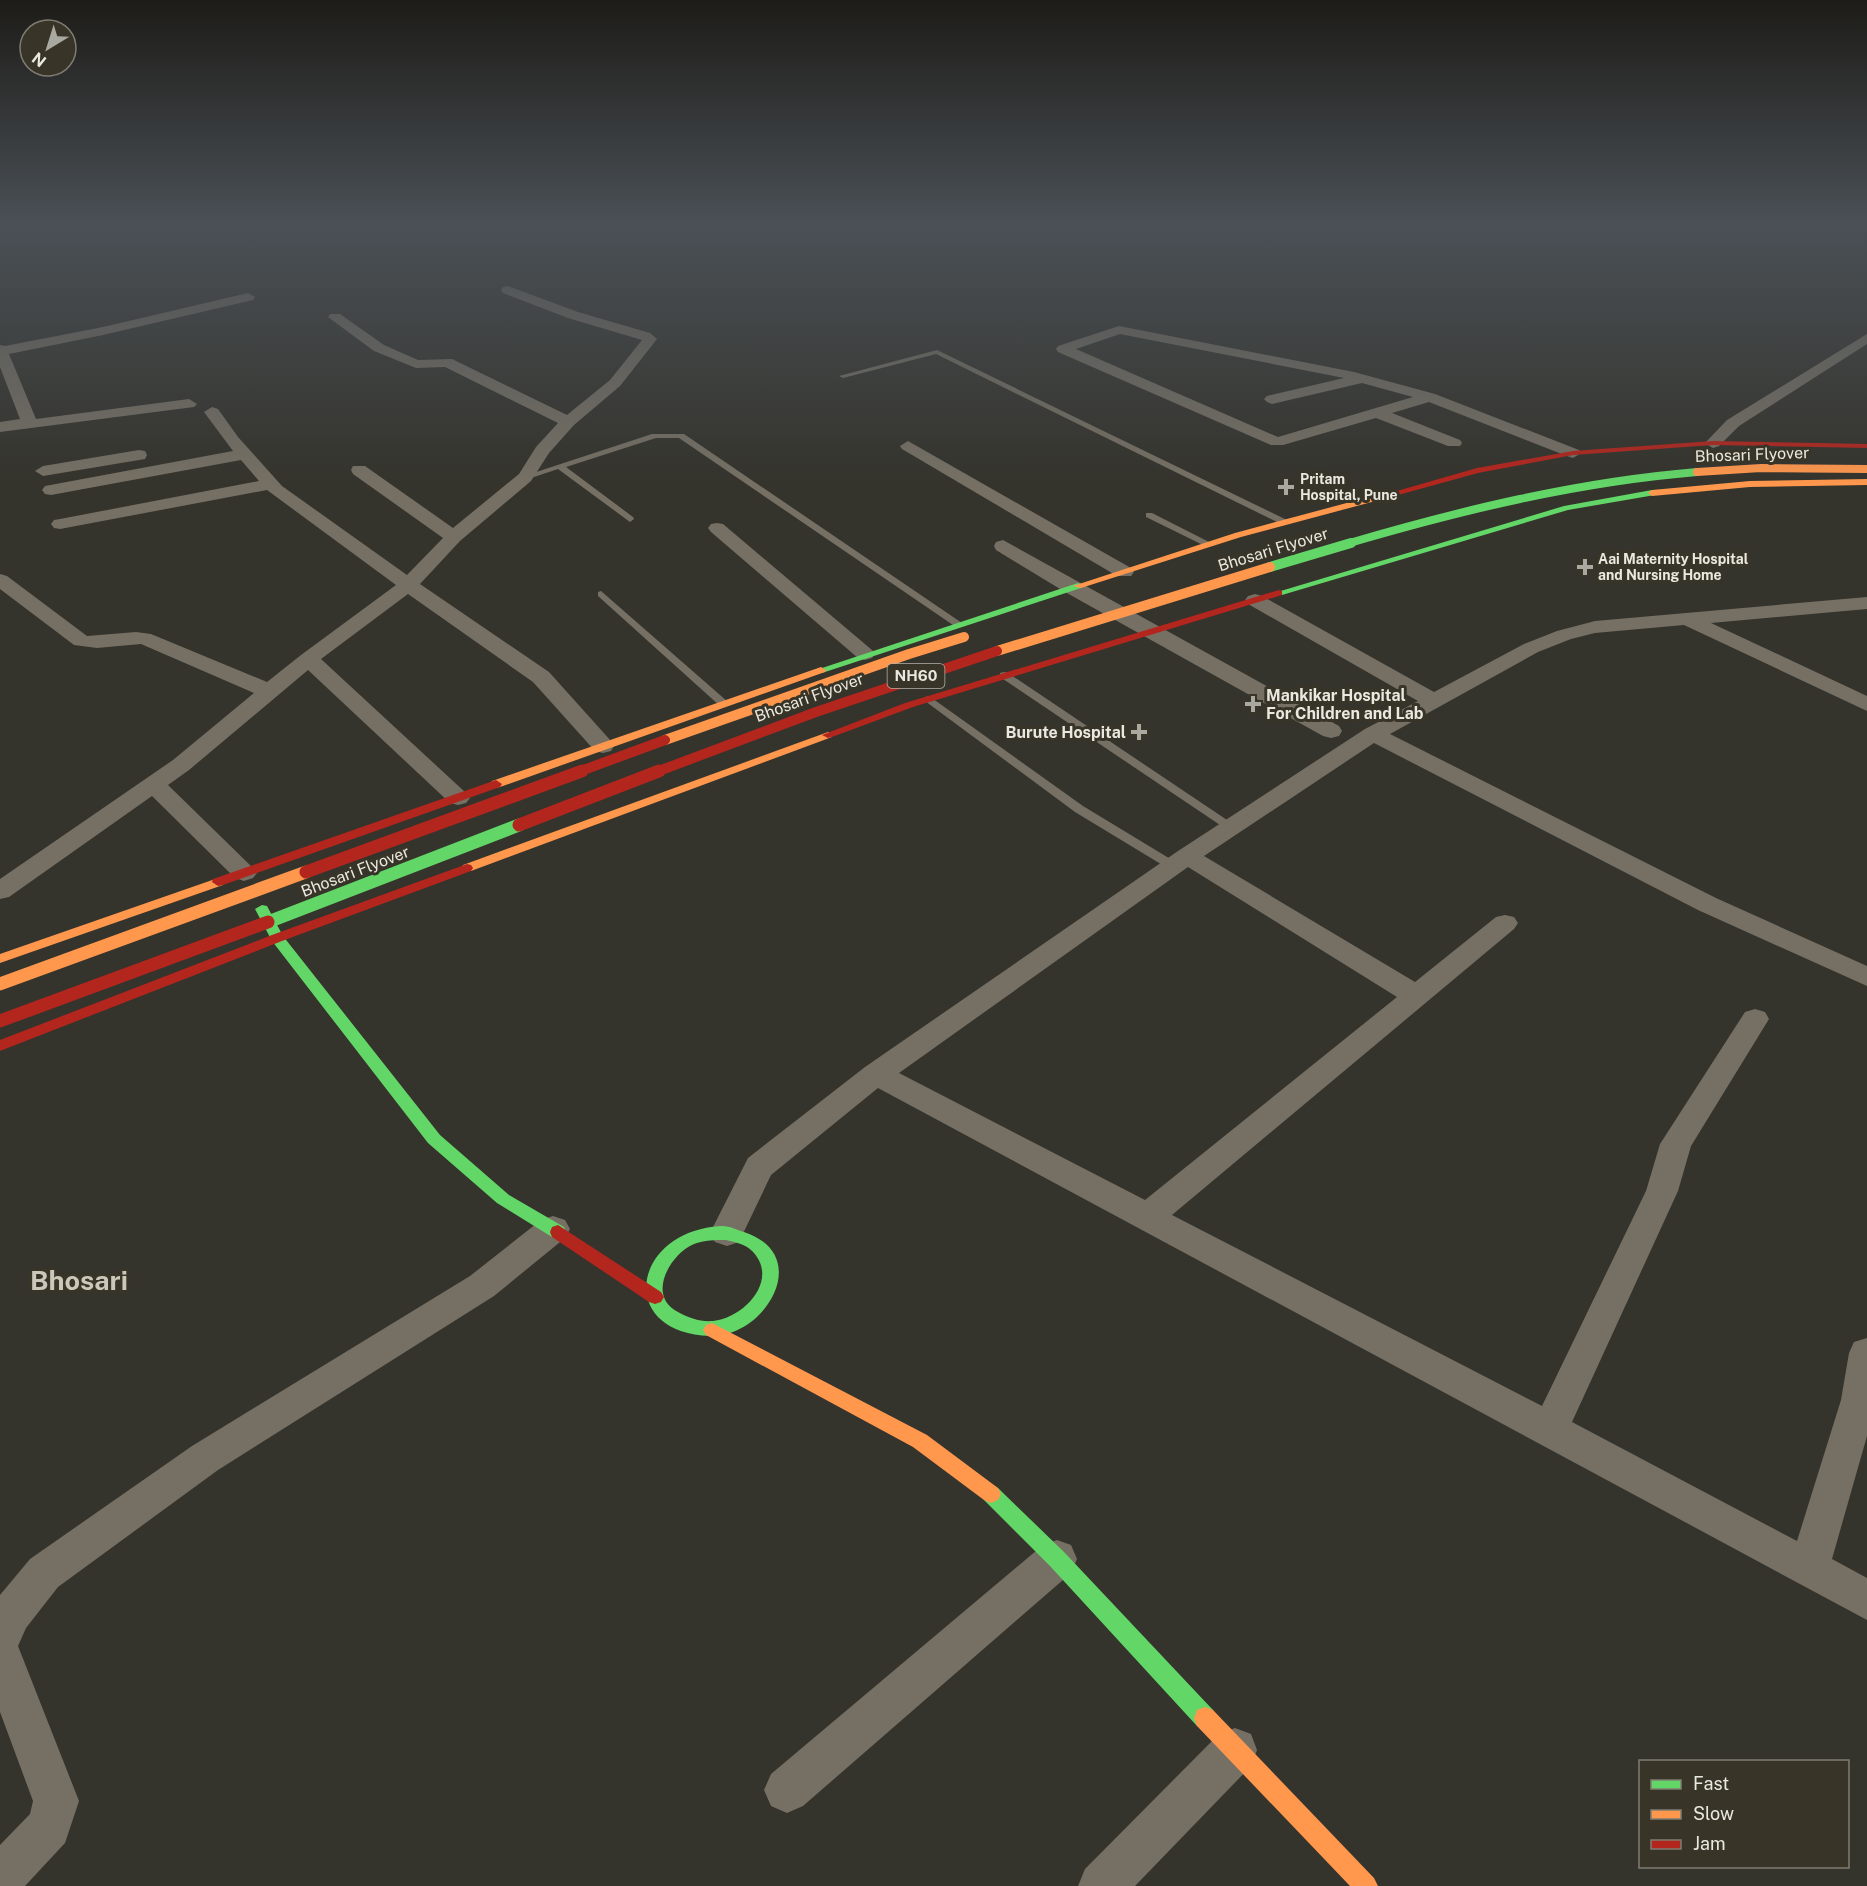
<svg xmlns="http://www.w3.org/2000/svg" width="1867" height="1886" viewBox="0 0 1867 1886" font-family="'Public Sans',sans-serif">
	<style>
		.lines { fill: none; stroke-linecap: round; stroke-linejoin: round }
		.lane { fill: #767064; fill-rule: evenodd }
		.street { fill: #767064; fill-rule: evenodd }
		.fast { fill: #63d668; fill-rule: evenodd }
		.slow { fill: #ff974d; fill-rule: evenodd }
		.jam { fill: #b3261e; fill-rule: evenodd }
		.fast-bridge-far2 { stroke: #63d668; stroke-width: 8 }
		.fast-bridge-far1 { stroke: #63d668; stroke-width: 10 }
		.fast-bridge { stroke: #63d668; stroke-width: 13 }
		.slow-bridge-far2 { stroke: #ff974d; stroke-width: 8 }
		.slow-bridge-far1 { stroke: #ff974d; stroke-width: 10 }
		.slow-bridge { stroke: #ff974d; stroke-width: 13 }
		.jam-bridge-far1 { stroke: #b3261e; stroke-width: 10 }
		.jam-bridge { stroke: #b3261e; stroke-width: 13 }
		.poi-dot { fill: #aaa9a1; stroke: #383528; stroke-width: 2 }
		.labels { text-anchor: middle; stroke-width: 6; stroke-linejoin: round; paint-order: stroke }
		.far-poi-label { font-size: 14px; font-weight: bold; fill: #eae8e0; stroke: #383528; text-anchor: start }
		.shield { fill: #383528; stroke: #b5b2a9; stroke-width: 1.5 }
		.shield-label { font-size: 15px; font-weight: bold; fill: #eae8e0 }
		.street-label { font-size: 16px; fill: #eae8e0; stroke: #383528 }
		.poi-label { font-size: 16px; font-weight: bold; fill: #eae8e0; stroke: #383528; text-anchor: start }
		.near-district-label { font-size: 27px; font-weight: bold; fill: #ccc8b9; stroke: #383528 }
	</style>
	<rect width="100%" height="100%" fill="#34332c"/>
	<g class="lines">
		<g class="lane">
			<polygon points="937,350 1289,521 1290,523 1283,525 936,354 843,378 839,376"/>
			<polygon points="652,434 684,434 962,623 957,626 953,625 679,438 656,438 566,467 633,517 634,519 630,522 558,469 525,480 521,477"/>
			<polygon points="1146,513 1152,513 1215,545 1207,547 1146,517"/>
			<polygon points="601,591 728,702 728,706 720,706 598,596 598,592"/>
			<polygon points="1004,672 1008,673 1236,826 1234,829 1226,829 1000,677 1000,673"/>
			<polygon points="929,696 1083,806 1177,863 1179,866 1177,869 1169,869 1075,812 925,701 925,697"/>
		</g>
		<g class="street">
			<polygon points="508,286 578,312 650,333 657,339 620,386 574,425 549,453 531,481 460,541 420,584 549,672 611,741 614,746 611,751 603,753 595,751 533,682 408,594 321,659 466,793 470,798 466,803 458,805 450,803 308,670 189,770 168,785 253,868 257,873 253,878 244,881 235,878 152,796 9,897 0,899 0,879 173,760 254,693 141,644 97,648 74,645 0,589 0,574 7,576 87,636 136,632 151,634 267,682 301,655 396,585 267,490 60,529 54,528 51,524 54,520 60,519 259,481 241,460 51,495 45,494 42,490 45,486 233,451 204,412 212,407 218,409 238,437 282,486 407,575 443,538 353,474 351,470 353,466 365,466 453,528 519,474 536,447 558,423 445,367 416,368 374,351 328,317 330,314 340,314 384,345 418,360 452,359 567,415 610,380 642,340 568,318 503,293 501,290 503,287"/>
			<polygon points="248,293 255,297 253,300 103,335 9,354 36,419 189,399 197,404 194,407 0,432 0,422 20,419 0,367 0,345 5,346 103,327"/>
			<path d="M1119,326L1354,372L1435,394L1579,450L1581,453L1573,458L1567,456L1429,402L1392,413L1460,440L1462,443L1460,446H1448L1376,418L1283,445H1271L1058,352L1056,349L1058,346ZM1120,334L1344,378L1267,396L1264,399L1267,402L1272,404L1362,383L1413,397L1278,437L1076,349Z"/>
			<polygon points="1867,334 1867,344 1739,426 1719,446 1713,448 1705,443 1727,420"/>
			<polygon points="908,441 1131,568 1134,572 1131,576 1117,576 902,449 900,446"/>
			<polygon points="139,450 145,451 147,455 145,459 43,476 35,471 43,466"/>
			<polygon points="717,523 723,524 872,650 875,654 872,658 865,660 858,658 711,532 708,528 711,524"/>
			<polygon points="1003,540 1339,726 1342,731 1339,736 1331,738 1323,736 1065,592 996,550 994,546 996,542"/>
			<path d="M1255,594L1262,596L1434,692L1524,644L1557,631L1595,621L1867,597V609L1711,623L1867,696V711L1684,625L1595,633L1571,639L1538,652L1390,734L1716,898L1867,966V986L1698,910L1374,743L1204,856L1415,982L1496,917L1505,915L1514,917L1518,923L1514,929L1172,1215L1542,1406L1646,1191L1660,1144L1745,1012L1755,1009L1765,1012L1769,1019L1691,1146L1678,1191L1572,1422L1797,1541L1841,1400L1849,1353L1854,1342L1867,1338V1436L1832,1559L1867,1578V1620L878,1088L771,1175L739,1242L727,1246L715,1242L710,1233L748,1158L865,1067L1178,851L1365,729L1418,701L1248,604L1245,600L1248,596ZM1188,867L1397,997L1145,1200L899,1073Z"/>
			<polygon points="553,1216 565,1220 570,1229 565,1238 494,1296 218,1470 58,1587 26,1628 18,1646 79,1801 65,1843 25,1886 0,1886 0,1845 30,1814 33,1801 0,1712 0,1595 30,1559 192,1446 470,1276 541,1220"/>
			<polygon points="1057,1540 1071,1545 1077,1559 1071,1573 803,1806 787,1813 771,1806 764,1790 771,1774 1043,1545"/>
			<polygon points="1235,1728 1251,1734 1257,1750 1251,1766 1135,1886 1078,1886 1085,1869 1219,1734"/>
		</g>
		<g class="fast">
			<polygon points="1652,490 1656,493 1655,495 1568,510 1282,595 1274,593 1564,506"/>
			<polygon points="1078,583 1081,584 1081,588 825,672 821,673 816,670"/>
			<polygon points="262,905 267,906 283,936 440,1135 509,1195 564,1227 566,1232 564,1237 558,1239 552,1237 497,1203 428,1143 272,941 255,909"/>
			<path d="M722,1226C730,1226 737,1230 744,1232C814,1255 766,1337 710,1336C615,1333 632,1230 722,1226ZM726,1240C734,1242 745,1244 751,1250C781,1278 745,1318 713,1321C700,1322 689,1318 678,1312C646,1296 670,1254 694,1244C704,1240 716,1240 726,1240Z"/>
			<polygon points="991,1485 998,1488 1064,1552 1213,1710 1216,1718 1213,1726 1205,1729 1197,1726 1050,1566 984,1500 981,1494 984,1488"/>
		</g>
		<g class="slow">
			<polygon points="1867,479 1867,485 1750,487 1652,496 1648,493 1652,490 1750,481"/>
			<polygon points="1380,494 1384,497 1383,499 1241,537 1081,588 1073,586 1235,533"/>
			<polygon points="821,667 826,670 825,672 500,787 496,788 490,784 492,781"/>
			<polygon points="828,732 832,733 832,737 471,871 463,871 461,868 463,865"/>
			<polygon points="218,878 223,879 224,882 223,885 0,963 0,954"/>
			<polygon points="712,1323 927,1435 998,1488 1001,1494 998,1500 991,1503 984,1500 913,1447 706,1335 703,1330 706,1325"/>
			<polygon points="1205,1707 1213,1710 1374,1878 1378,1886 1350,1886 1197,1726 1194,1718 1197,1710"/>
		</g>
		<g class="jam">
			<polygon points="1713,441 1867,444 1867,448 1713,445 1573,455 1478,473 1380,500 1376,497 1477,468 1573,451"/>
			<polygon points="1279,590 1282,591 1282,595 913,707 832,737 828,738 822,735 905,703"/>
			<polygon points="496,780 502,784 500,787 223,885 218,886 212,882 213,879"/>
			<polygon points="467,864 471,865 473,868 471,871 282,941 0,1051 0,1040 272,935"/>
			<polygon points="558,1225 661,1292 664,1297 661,1302 655,1304 649,1302 552,1237 550,1232 552,1227"/>
		</g>
		<path class="fast-bridge-far2" d="M1346,544C1462,510 1577,482 1697,472"/>
		<polyline class="fast-bridge-far1" points="1270,567 1351,543"/>
		<polyline class="fast-bridge" points="268,922 519,825"/>
		<polyline class="slow-bridge-far2" points="1697,472 1761,468 1867,469"/>
		<g class="slow-bridge-far1">
			<polyline points="997,651 1270,567"/>
			<polyline points="665,740 909,654 964,637"/>
		</g>
		<polyline class="slow-bridge" points="0,984 306,872"/>
		<g class="jam-bridge-far1">
			<polyline points="578,772 665,740"/>
			<polyline points="656,772 816,712 997,651"/>
		</g>
		<g class="jam-bridge">
			<polyline points="519,825 659,771"/>
			<polyline points="306,872 582,771"/>
			<polyline points="0,1021 268,922"/>
		</g>
	</g>
	<linearGradient id="sky" x2="0" y2="1"><stop stop-color="#1d1c18"/><stop offset="0.46" stop-color="#4a5056"/><stop offset="1" stop-color="#4a5056" stop-opacity="0"/></linearGradient>
	<rect width="1867" height="485" fill="url(#sky)"/>
	<g class="poi-dot">
		<path d="M1283 478h6v6h6v6h-6v6h-6v-6h-6v-6h6z"/>
		<path d="M1582 558h6v6h6v6h-6v6h-6v-6h-6v-6h6z"/>
		<path d="M1250 695h6v6h6v6h-6v6h-6v-6h-6v-6h6z"/>
		<path d="M1136 723h6v6h6v6h-6v6h-6v-6h-6v-6h6z"/>
	</g>
	<g class="labels">
		<g class="far-poi-label">
			<text x="1300" y="484">Pritam<tspan x="1300" dy="16">Hospital, Pune</tspan></text>
			<text x="1598" y="564">Aai Maternity Hospital<tspan x="1598" dy="16">and Nursing Home</tspan></text>
		</g>
		<rect class="shield" x="887.5" y="664" width="57" height="24" rx="4.5"/>
		<g class="shield-label">
			<text x="916" y="681">NH60</text>
		</g>
		<g class="street-label">
			<text transform="translate(1752 454) rotate(-2)" y="6">Bhosari Flyover</text>
			<text transform="translate(1273 549) rotate(-17)" y="6">Bhosari Flyover</text>
			<text transform="translate(809 697) rotate(-20)" y="6">Bhosari Flyover</text>
			<text transform="translate(355 871) rotate(-21)" y="6">Bhosari Flyover</text>
		</g>
		<g class="poi-label">
			<text x="1266" y="701">Mankikar Hospital<tspan x="1266" dy="18">For Children and Lab</tspan></text>
			<text x="1126" y="738" text-anchor="end">Burute Hospital</text>
		</g>
		<g class="near-district-label">
			<text x="79" y="1290">Bhosari</text>
		</g>
	</g>
	<rect x="1639" y="1760" width="210" height="108" fill="#383528" stroke="#7f7d72" stroke-width="1.5"/>
	<rect x="1651" y="1780" width="30" height="9" fill="#63d668" stroke="#7f7d72" stroke-width="1.5"/>
	<text x="1693" y="1790" font-size="18" fill="#eae8e0">Fast</text>
	<rect x="1651" y="1810" width="30" height="9" fill="#ff974d" stroke="#7f7d72" stroke-width="1.5"/>
	<text x="1693" y="1820" font-size="18" fill="#eae8e0">Slow</text>
	<rect x="1651" y="1840" width="30" height="9" fill="#b3261e" stroke="#7f7d72" stroke-width="1.5"/>
	<text x="1693" y="1850" font-size="18" fill="#eae8e0">Jam</text>
	<g transform="translate(48 48) rotate(218)"><circle r="28" fill="#383528" stroke="#7f7d72" stroke-width="1.5"/>
	<path d="M0-4.5L10 22L0 15L-10 22Z" fill="#aaa9a1"/>
	<text y="-9" font-size="16" font-weight="bold" text-anchor="middle" fill="#eae8e0">N</text>
	</g>
</svg>
